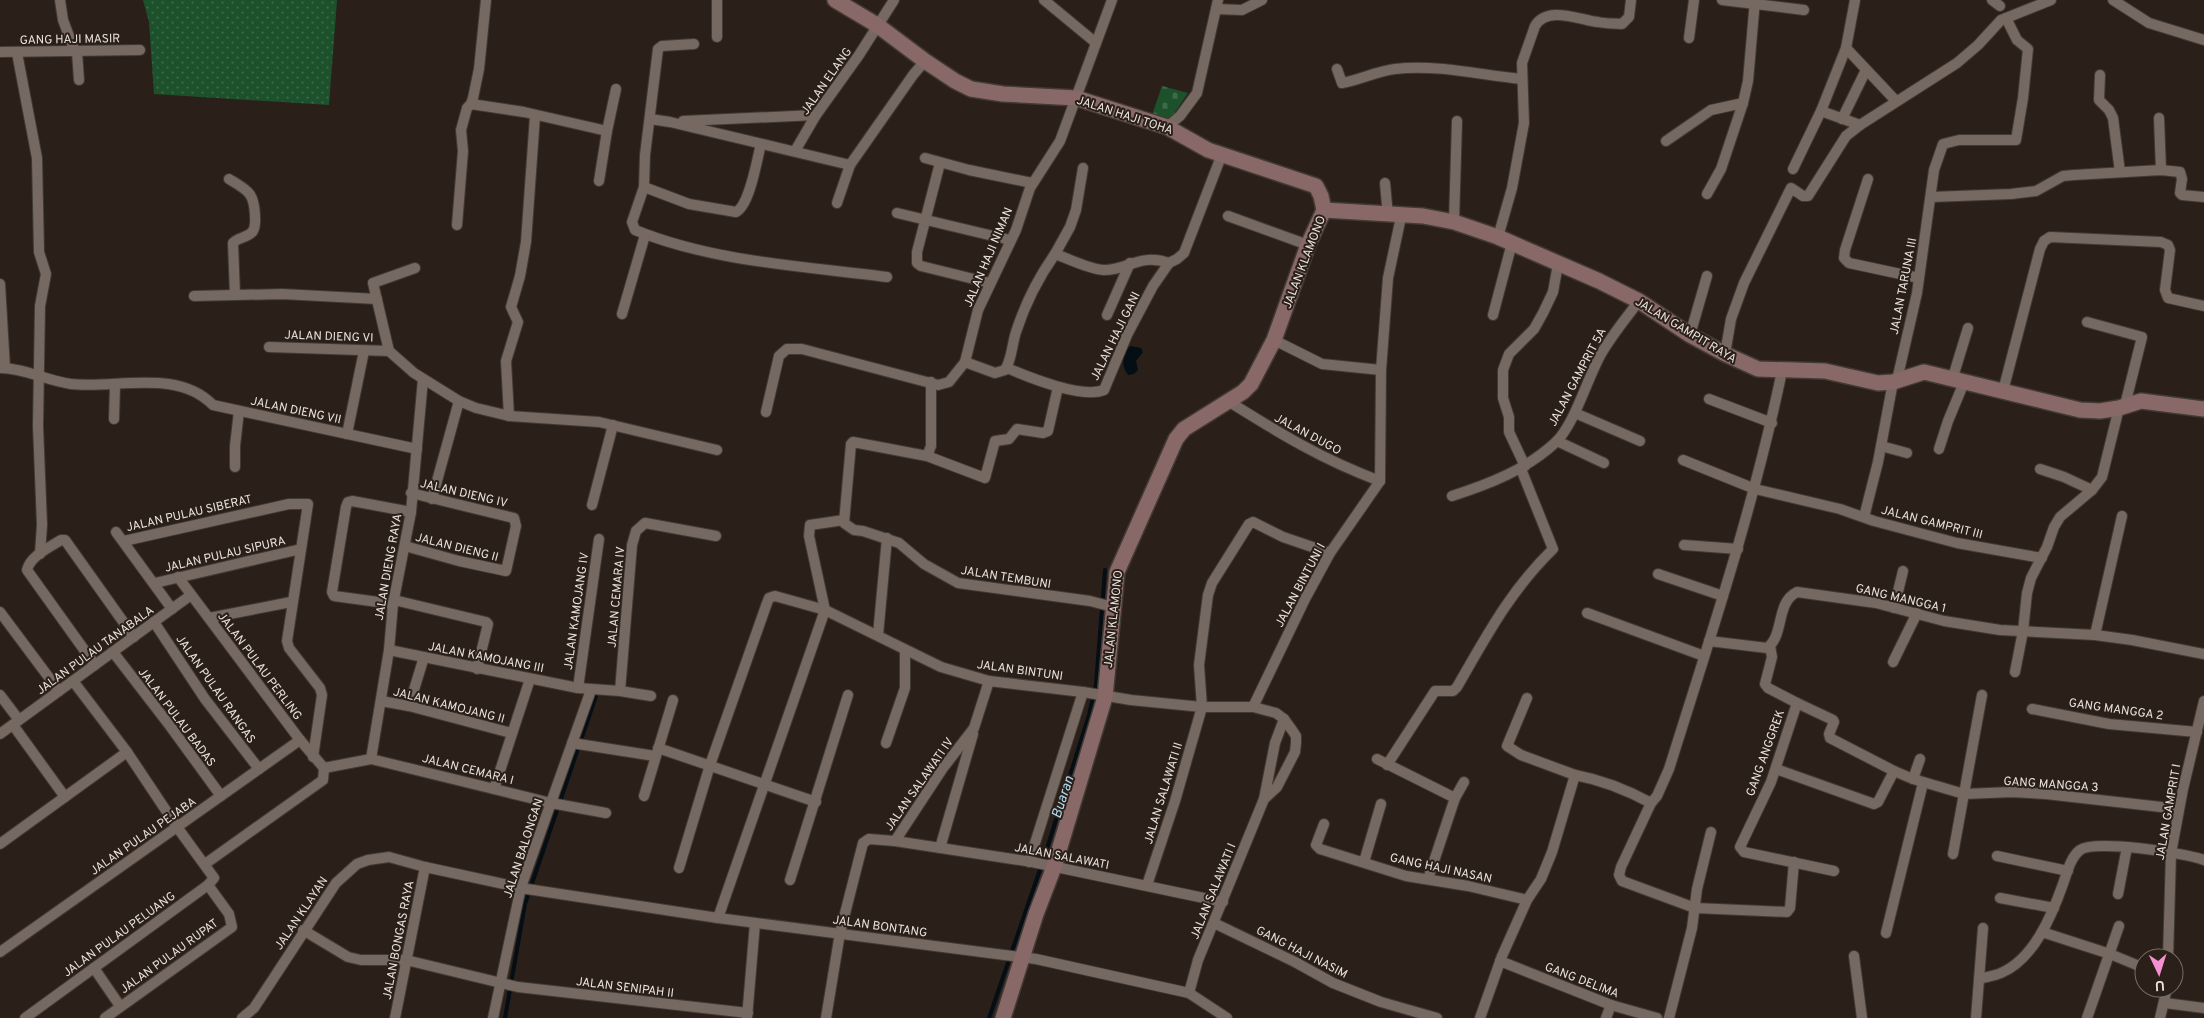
<svg xmlns="http://www.w3.org/2000/svg" width="2204" height="1018" viewBox="0 0 2204 1018" font-family="Overpass,sans-serif">
	<style>
		.grass { fill: url(#grass-dots) }
		.cemetery { fill: url(#cemetery-stones) }
		.water { fill: #040e14 }
		.lines { fill: none; stroke-linecap: round; stroke-linejoin: round }
		.stream { stroke: #040e14; stroke-width: 4 }
		.street-casing { stroke: #423a35; stroke-width: 12 }
		.secondary-casing { stroke: #423a35; stroke-width: 18 }
		.street { stroke: #766961; stroke-width: 10 }
		.secondary { stroke: #886968; stroke-width: 15 }
		.labels { text-anchor: middle; stroke-width: 4; stroke-linejoin: round; paint-order: stroke }
		.street-label { font-size: 12px; fill: #e9e2dd; stroke: #2b2019 }
		.water-label { font-size: 14px; font-style: italic; fill: #b0dbf1; stroke: #2b2019 }
	</style>
	<defs>
		<pattern id="grass-dots" width="8" height="8" patternUnits="userSpaceOnUse" patternTransform="scale(1.25)"><rect width="8" height="8" fill="#1c512c"/><path d="M2 2h.1M6 6h.1" fill="none" stroke="#3d6a4a" stroke-width="1.8" stroke-linecap="round"/></pattern>
		<pattern id="cemetery-stones" width="16" height="16" patternUnits="userSpaceOnUse" patternTransform="scale(1.25)"><rect width="16" height="16" fill="#1c512c"/><path d="M2 7V4a2 2 0 0 1 4 0v3zM10 15v-3a2 2 0 0 1 4 0v3z" fill="#3d6a4a"/></pattern>
	</defs>
	<rect width="100%" height="100%" fill="#2b2019"/>
	<polygon class="grass" points="143,0 337,0 329,105 154,94 149,22"/>
	<polygon class="cemetery" points="1162,86 1188,93 1171,118 1160,119 1152,115"/>
	<path class="water" d="M1131,346L1141,348L1143,352L1136,361L1138,370L1134,374L1128,375C1121,366 1123,359 1126,349Z"/>
	<g class="lines">
		<g class="stream">
			<polyline points="505,1018 525,904 596,696"/>
			<polyline points="989,1018 1044,858 1089,715 1096,684 1105,570"/>
		</g>
		<g class="street-casing">
			<g id="street">
				<polyline points="60,0 63,20 75,52"/>
				<polyline points="1044,0 1096,43"/>
				<polyline points="1722,0 1804,10"/>
				<polyline points="1992,0 2000,6"/>
				<polyline points="2113,0 2149,23 2204,40"/>
				<polyline points="1216,9 1242,10 1262,0"/>
				<polyline points="717,37 717,0"/>
				<polyline points="1689,38 1694,0"/>
				<path d="M694,44L662,46L658,49L645,155L644,187L632,222L635,230C713,262 803,266 887,277"/>
				<polyline points="1846,48 1896,101"/>
				<polyline points="0,52 140,50"/>
				<polyline points="77,52 79,80"/>
				<polyline points="17,53 37,158 39,252 46,274 40,306 38,426 42,525 40,554"/>
				<path d="M1337,69L1342,83C1360,80 1377,71 1395,69C1437,64 1480,75 1522,79"/>
				<polyline points="2100,75 2099,100 2109,110 2113,118 2120,172"/>
				<polyline points="471,104 524,112 607,131 599,181"/>
				<polyline points="1821,111 1860,125 1957,63 1978,45 2001,20 2051,0"/>
				<polyline points="2159,118 2161,170"/>
				<polyline points="650,119 670,122 850,165"/>
				<polyline points="1842,119 1866,70"/>
				<polyline points="683,121 816,115"/>
				<polyline points="1167,127 1180,116 1197,93 1218,0"/>
				<polyline points="607,131 616,89"/>
				<polyline points="1666,141 1711,110 1743,103"/>
				<polyline points="795,151 816,115 859,55 894,0"/>
				<polyline points="925,158 969,170 1032,183"/>
				<polyline points="940,163 917,252 917,263 921,266 990,283"/>
				<polyline points="1793,169 1821,111 1846,48 1855,0"/>
				<path d="M229,179C247,190 254,192 255,215C255,220 256,226 253,231C248,238 238,237 233,243L235,295"/>
				<polyline points="1868,179 1845,250 1844,258 1849,263 1919,278"/>
				<polyline points="1385,183 1388,216"/>
				<path d="M644,187L689,204L736,212C750,205 757,159 761,144"/>
				<polyline points="1707,194 1721,169 1743,103 1748,81 1755,0"/>
				<polyline points="1931,197 2011,194 2036,191 2063,176 2074,175 2161,170 2180,172 2182,179 2180,193 2182,195 2204,197"/>
				<polyline points="837,203 850,165 913,75 925,61"/>
				<polyline points="897,213 1010,240"/>
				<polyline points="1228,216 1308,245"/>
				<polyline points="1454,222 1457,121"/>
				<polyline points="457,225 463,151 461,130 467,108 471,104 473,98 479,69 486,0"/>
				<path d="M1498,237L1512,188L1524,123L1522,63L1535,26C1547,5 1580,20 1598,22C1606,24 1614,23 1622,24L1629,17L1631,0"/>
				<polyline points="1055,254 1070,227 1076,210 1083,168"/>
				<polyline points="415,268 373,283 389,351 414,373 459,401 476,408 509,416 599,422 717,450"/>
				<polyline points="0,284 5,368"/>
				<polyline points="194,296 282,294 377,299"/>
				<polyline points="622,314 645,235"/>
				<polyline points="1107,315 1130,263"/>
				<polyline points="1493,315 1512,243"/>
				<polyline points="2087,322 2142,337 2125,405"/>
				<polyline points="1690,335 1707,276"/>
				<polyline points="1274,340 1322,364 1381,370"/>
				<polyline points="269,347 389,351"/>
				<polyline points="1725,354 1731,319 1744,283 1791,188 1803,196 1808,196 1846,136 1860,125"/>
				<path d="M965,362L995,373L1005,370C1012,359 1012,344 1016,332C1025,304 1038,278 1055,254C1070,259 1088,269 1104,270C1129,270 1139,253 1169,263"/>
				<path d="M0,368C25,368 47,381 71,384C116,389 177,368 213,405L417,449"/>
				<path d="M1007,368C1028,377 1082,399 1104,390L1127,335L1153,286L1169,263L1177,259L1184,253L1222,154"/>
				<polyline points="1953,377 1968,328"/>
				<polyline points="1897,380 1917,293 1934,170 1943,144 1959,140 2016,140 2023,98 2028,49 2017,40 2006,18"/>
				<polyline points="1058,387 1048,431 1043,433 1017,429 1009,439 995,441 985,478 927,456 853,442 851,444 844,523 854,530 863,531 899,543 924,564 958,583 1090,601 1113,607"/>
				<polyline points="2003,391 2040,249 2044,241 2050,237 2161,242 2168,245 2170,250 2165,290 2168,298 2204,306"/>
				<polyline points="1709,399 1772,423"/>
				<path d="M1228,401C1279,433 1323,460 1380,481"/>
				<polyline points="766,412 779,356 787,349 802,349 938,385 949,382 965,362 978,310 1016,230 1030,188 1060,141 1112,0"/>
				<polyline points="1575,413 1640,441"/>
				<polyline points="509,416 506,361 518,322 511,307 520,276 526,242 535,116"/>
				<polyline points="114,419 115,385"/>
				<polyline points="347,434 364,351"/>
				<polyline points="1557,441 1604,463"/>
				<polyline points="1881,446 1907,453"/>
				<polyline points="1939,449 1948,421 1965,380"/>
				<polyline points="927,456 931,446 931,382"/>
				<polyline points="1683,460 1755,489 1840,509 1874,521 1957,543 2042,558"/>
				<polyline points="1525,466 1509,432 1509,417 1503,398 1503,370 1509,354 1534,329 1543,313 1553,292 1558,264"/>
				<polyline points="235,467 235,446 239,411"/>
				<polyline points="2040,469 2064,477 2092,490"/>
				<polyline points="1380,481 1381,370 1388,278 1401,217"/>
				<path d="M1452,496C1489,484 1526,470 1556,442C1575,423 1587,379 1601,354C1612,335 1626,318 1639,301"/>
				<polyline points="432,499 459,401"/>
				<polyline points="592,505 613,425"/>
				<polyline points="1864,517 1878,462 1893,382"/>
				<polyline points="116,532 172,609"/>
				<polyline points="124,541 289,504 308,504 287,641 289,648 320,688 322,695 313,757"/>
				<polyline points="1684,545 1738,549"/>
				<polyline points="405,546 459,561 506,571 516,526 514,518 411,493"/>
				<polyline points="1658,574 1723,596"/>
				<polyline points="178,577 300,740 324,768"/>
				<polyline points="155,583 301,549"/>
				<polyline points="394,600 486,622 488,624 477,669"/>
				<polyline points="393,604 334,596 332,592 346,507 348,502 352,501 411,512"/>
				<polyline points="1894,608 1903,571"/>
				<polyline points="0,612 59,691"/>
				<polyline points="1587,613 1704,656"/>
				<polyline points="209,618 291,602"/>
				<polyline points="154,622 205,699 259,769"/>
				<polyline points="878,635 887,538"/>
				<polyline points="2095,635 2122,516"/>
				<path d="M1709,641L1767,648C1785,635 1775,603 1797,592L1876,603L1944,621L2000,630L2095,635L2132,640L2204,654"/>
				<polyline points="1770,646 1772,657 1765,684 1768,688 1797,703 1771,782 1740,847 1744,852 1834,871"/>
				<polyline points="389,650 578,688 620,691 651,696"/>
				<polyline points="113,652 170,726 221,796"/>
				<polyline points="1893,662 1917,613"/>
				<path d="M95,665L27,570C30,556 50,547 61,540H65L134,637"/>
				<polyline points="2015,672 2023,631 2027,593 2031,578 2047,547 2054,527 2060,517 2092,490 2102,477 2119,408"/>
				<polyline points="578,688 599,539"/>
				<polyline points="620,691 632,545 636,531 645,523 716,536"/>
				<polyline points="0,695 19,720"/>
				<polyline points="1527,698 1507,746 1521,755 1575,775"/>
				<polyline points="381,701 409,706 511,733"/>
				<polyline points="1797,703 1833,720 1834,722 1829,734 1830,738 1894,771 1913,779"/>
				<polyline points="409,706 424,657"/>
				<polyline points="1253,707 1305,599 1330,553 1380,481"/>
				<polyline points="2032,709 2109,724 2197,732"/>
				<polyline points="13,725 65,797"/>
				<polyline points="0,734 191,595"/>
				<polyline points="572,743 655,756"/>
				<polyline points="886,743 905,688 905,650"/>
				<polyline points="658,748 816,802"/>
				<polyline points="371,759 389,650 393,604 411,512 423,379"/>
				<polyline points="1377,759 1455,798 1428,879"/>
				<polyline points="1920,759 1913,779 1964,794 2012,792 2046,794 2179,809"/>
				<path d="M1387,765L1435,691H1453L1457,687C1487,635 1510,591 1553,549L1521,469"/>
				<polyline points="324,768 371,759 551,803 606,813"/>
				<polyline points="1776,769 1874,804 1878,802 1894,771"/>
				<polyline points="494,789 530,679"/>
				<polyline points="644,796 673,700"/>
				<polyline points="1455,798 1464,782"/>
				<polyline points="1264,799 1275,743 1284,719"/>
				<polyline points="1651,803 1621,867 1619,875 1622,881 1695,908 1787,912 1790,908 1794,862"/>
				<polyline points="1324,824 1316,845 1320,849 1406,876 1468,886 1527,900"/>
				<polyline points="895,841 1032,862 1223,902"/>
				<polyline points="0,844 127,752"/>
				<polyline points="940,848 973,734"/>
				<polyline points="1953,854 1982,695"/>
				<polyline points="1997,856 2068,871"/>
				<polyline points="1029,862 1083,692"/>
				<polyline points="1364,862 1381,804"/>
				<polyline points="205,864 323,780 324,768"/>
				<polyline points="679,868 710,765 767,603 769,598 775,596 825,610 941,667 989,681 1083,692 1131,700 1202,707 1253,707 1276,713 1284,719 1292,730 1296,736 1296,743 1295,752 1277,787 1264,799 1198,960 1189,993"/>
				<polyline points="790,880 848,695"/>
				<polyline points="1147,885 1175,801 1202,707 1199,665 1208,595 1212,583 1249,524 1253,522 1283,537 1330,553"/>
				<polyline points="2118,894 2127,847"/>
				<polyline points="2000,898 2054,908"/>
				<polyline points="718,918 825,610 809,536 810,525 844,520"/>
				<polyline points="1214,923 1295,962 1333,983 1381,1002 1437,1018"/>
				<polyline points="303,930 348,957 361,960 406,960 518,987 748,1013"/>
				<polyline points="2042,932 2110,954 2144,968"/>
				<polyline points="1886,933 1923,783"/>
				<polyline points="0,952 300,740"/>
				<polyline points="1854,956 1862,1018"/>
				<polyline points="2168,958 2171,853 2183,789 2204,701"/>
				<polyline points="1500,961 1611,1005 1657,1018"/>
				<polyline points="94,968 120,1006"/>
				<path d="M1979,979C1986,977 1994,976 2001,973C2034,959 2052,915 2063,884C2067,873 2070,858 2080,850C2095,839 2184,853 2204,860"/>
				<polyline points="2165,1003 2204,1008"/>
				<polyline points="25,1018 208,885 214,878 177,827 127,752 73,681"/>
				<polyline points="105,1018 232,927 229,914 208,885"/>
				<polyline points="242,1018 254,1008 336,883 357,864 368,860 389,857 425,867 527,889 718,918 1036,959 1189,993 1227,1018"/>
				<polyline points="395,1018 425,867"/>
				<polyline points="493,1018 521,887 591,690"/>
				<polyline points="747,1018 755,923"/>
				<polyline points="826,1018 840,933 863,843 869,839 895,841 943,768 974,728 989,681"/>
				<path d="M1480,1018L1502,956L1527,900L1541,879L1552,852L1575,775C1602,780 1627,790 1651,803L1657,796L1669,769C1710,638 1754,506 1782,371"/>
				<polyline points="1606,1018 1611,1005"/>
				<polyline points="1669,1018 1692,928 1697,889 1711,832"/>
				<polyline points="1976,1018 1983,928"/>
				<polyline points="2087,1018 2119,926"/>
				<polyline points="2160,1018 2167,988"/>
			</g>
		</g>
		<g class="secondary-casing">
			<g id="secondary">
				<polyline points="835,0 877,25 925,61 955,81 971,89 1003,94 1076,98 1167,127 1208,150 1316,186 1321,196 1324,210"/>
				<polyline points="1324,210 1423,216 1454,222 1498,237 1599,281 1639,301 1690,335 1725,354 1758,369 1825,371 1878,383 1893,382 1924,372 2080,410 2100,411 2119,408 2141,401 2204,409"/>
				<polyline points="1003,1018 1036,914 1054,867 1105,697 1117,572 1176,439 1184,429 1243,392 1251,384 1274,340 1308,245 1324,210"/>
			</g>
		</g>
		<use href="#street" class="street"/>
		<use href="#secondary" class="secondary"/>
	</g>
	<g class="labels">
		<g class="street-label">
			<text transform="translate(70 39) rotate(-1)" y="4">GANG HAJI MASIR</text>
			<text transform="translate(826 81) rotate(-55)" y="4">JALAN ELANG</text>
			<text transform="translate(1125 115) rotate(18)" y="4">JALAN HAJI TOHA</text>
			<text transform="translate(988 257) rotate(-67)" y="4">JALAN HAJI NIMAN</text>
			<text transform="translate(1304 262) rotate(-69)" y="4">JALAN KLAMONO</text>
			<text transform="translate(1903 286) rotate(-79)" y="4">JALAN TARUNA III</text>
			<text transform="translate(1686 330) rotate(31)" y="4">JALAN GAMPIT RAYA</text>
			<text transform="translate(329 336) rotate(2)" y="4">JALAN DIENG VI</text>
			<text transform="translate(1115 336) rotate(-64)" y="4">JALAN HAJI GANI</text>
			<text transform="translate(1577 377) rotate(-62)" y="4">JALAN GAMPRIT 5A</text>
			<text transform="translate(296 410) rotate(12)" y="4">JALAN DIENG VII</text>
			<text transform="translate(1308 434) rotate(28)" y="4">JALAN DUGO</text>
			<text transform="translate(464 493) rotate(13)" y="4">JALAN DIENG IV</text>
			<text transform="translate(189 513) rotate(-13)" y="4">JALAN PULAU SIBERAT</text>
			<text transform="translate(1932 522) rotate(14)" y="4">JALAN GAMPRIT III</text>
			<text transform="translate(457 547) rotate(14)" y="4">JALAN DIENG II</text>
			<text transform="translate(225 554) rotate(-13)" y="4">JALAN PULAU SIPURA</text>
			<text transform="translate(388 567) rotate(-80)" y="4">JALAN DIENG RAYA</text>
			<text transform="translate(1006 577) rotate(9)" y="4">JALAN TEMBUNI</text>
			<text transform="translate(1300 585) rotate(-62)" y="4">JALAN BINTUNI I</text>
			<text transform="translate(616 597) rotate(-85)" y="4">JALAN CEMARA IV</text>
			<text transform="translate(1901 598) rotate(13)" y="4">GANG MANGGA 1</text>
			<text transform="translate(576 611) rotate(-82)" y="4">JALAN KAMOJANG IV</text>
			<text transform="translate(1113 619) rotate(-84)" y="4">JALAN KLAMONO</text>
			<text transform="translate(95 650) rotate(-36)" y="4">JALAN PULAU TANABALA</text>
			<text transform="translate(486 657) rotate(11)" y="4">JALAN KAMOJANG III</text>
			<text transform="translate(260 666) rotate(53)" y="4">JALAN PULAU PERLING</text>
			<text transform="translate(1020 670) rotate(8)" y="4">JALAN BINTUNI</text>
			<text transform="translate(216 689) rotate(55)" y="4">JALAN PULAU RANGAS</text>
			<text transform="translate(449 705) rotate(14)" y="4">JALAN KAMOJANG II</text>
			<text transform="translate(2116 709) rotate(8)" y="4">GANG MANGGA 2</text>
			<text transform="translate(177 717) rotate(53)" y="4">JALAN PULAU BADAS</text>
			<text transform="translate(1765 753) rotate(-70)" y="4">GANG ANGGREK</text>
			<text transform="translate(468 769) rotate(14)" y="4">JALAN CEMARA I</text>
			<text transform="translate(919 784) rotate(-55)" y="4">JALAN SALAWATI IV</text>
			<text transform="translate(2051 784) rotate(4)" y="4">GANG MANGGA 3</text>
			<text transform="translate(1163 793) rotate(-73)" y="4">JALAN SALAWATI II</text>
			<text transform="translate(2168 812) rotate(-80)" y="4">JALAN GAMPRIT I</text>
			<text transform="translate(143 836) rotate(-35)" y="4">JALAN PULAU PEJABA</text>
			<text transform="translate(523 848) rotate(-72)" y="4">JALAN BALONGAN</text>
			<text transform="translate(1062 856) rotate(11)" y="4">JALAN SALAWATI</text>
			<text transform="translate(1441 868) rotate(12)" y="4">GANG HAJI NASAN</text>
			<text transform="translate(1213 891) rotate(-68)" y="4">JALAN SALAWATI I</text>
			<text transform="translate(301 913) rotate(-56)" y="4">JALAN KLAYAN</text>
			<text transform="translate(880 926) rotate(8)" y="4">JALAN BONTANG</text>
			<text transform="translate(119 934) rotate(-36)" y="4">JALAN PULAU PELUANG</text>
			<text transform="translate(398 940) rotate(-79)" y="4">JALAN BONGAS RAYA</text>
			<text transform="translate(1302 952) rotate(27)" y="4">GANG HAJI NASIM</text>
			<text transform="translate(169 956) rotate(-36)" y="4">JALAN PULAU RUPAT</text>
			<text transform="translate(1582 980) rotate(21)" y="4">GANG DELIMA</text>
			<text transform="translate(625 987) rotate(7)" y="4">JALAN SENIPAH II</text>
		</g>
		<g class="water-label">
			<text transform="translate(1062 797) rotate(-72)" y="5">Buaran</text>
		</g>
	</g>
	<g transform="translate(2159 973) rotate(176)"><circle r="24" fill="#2b2019" stroke="#776e67"/>
	<path d="M0-4L9 19L0 12L-9 19Z" fill="#f591d2"/>
	<text y="-8" font-size="14" font-weight="bold" text-anchor="middle" fill="#e9e2dd">U</text>
	</g>
</svg>
